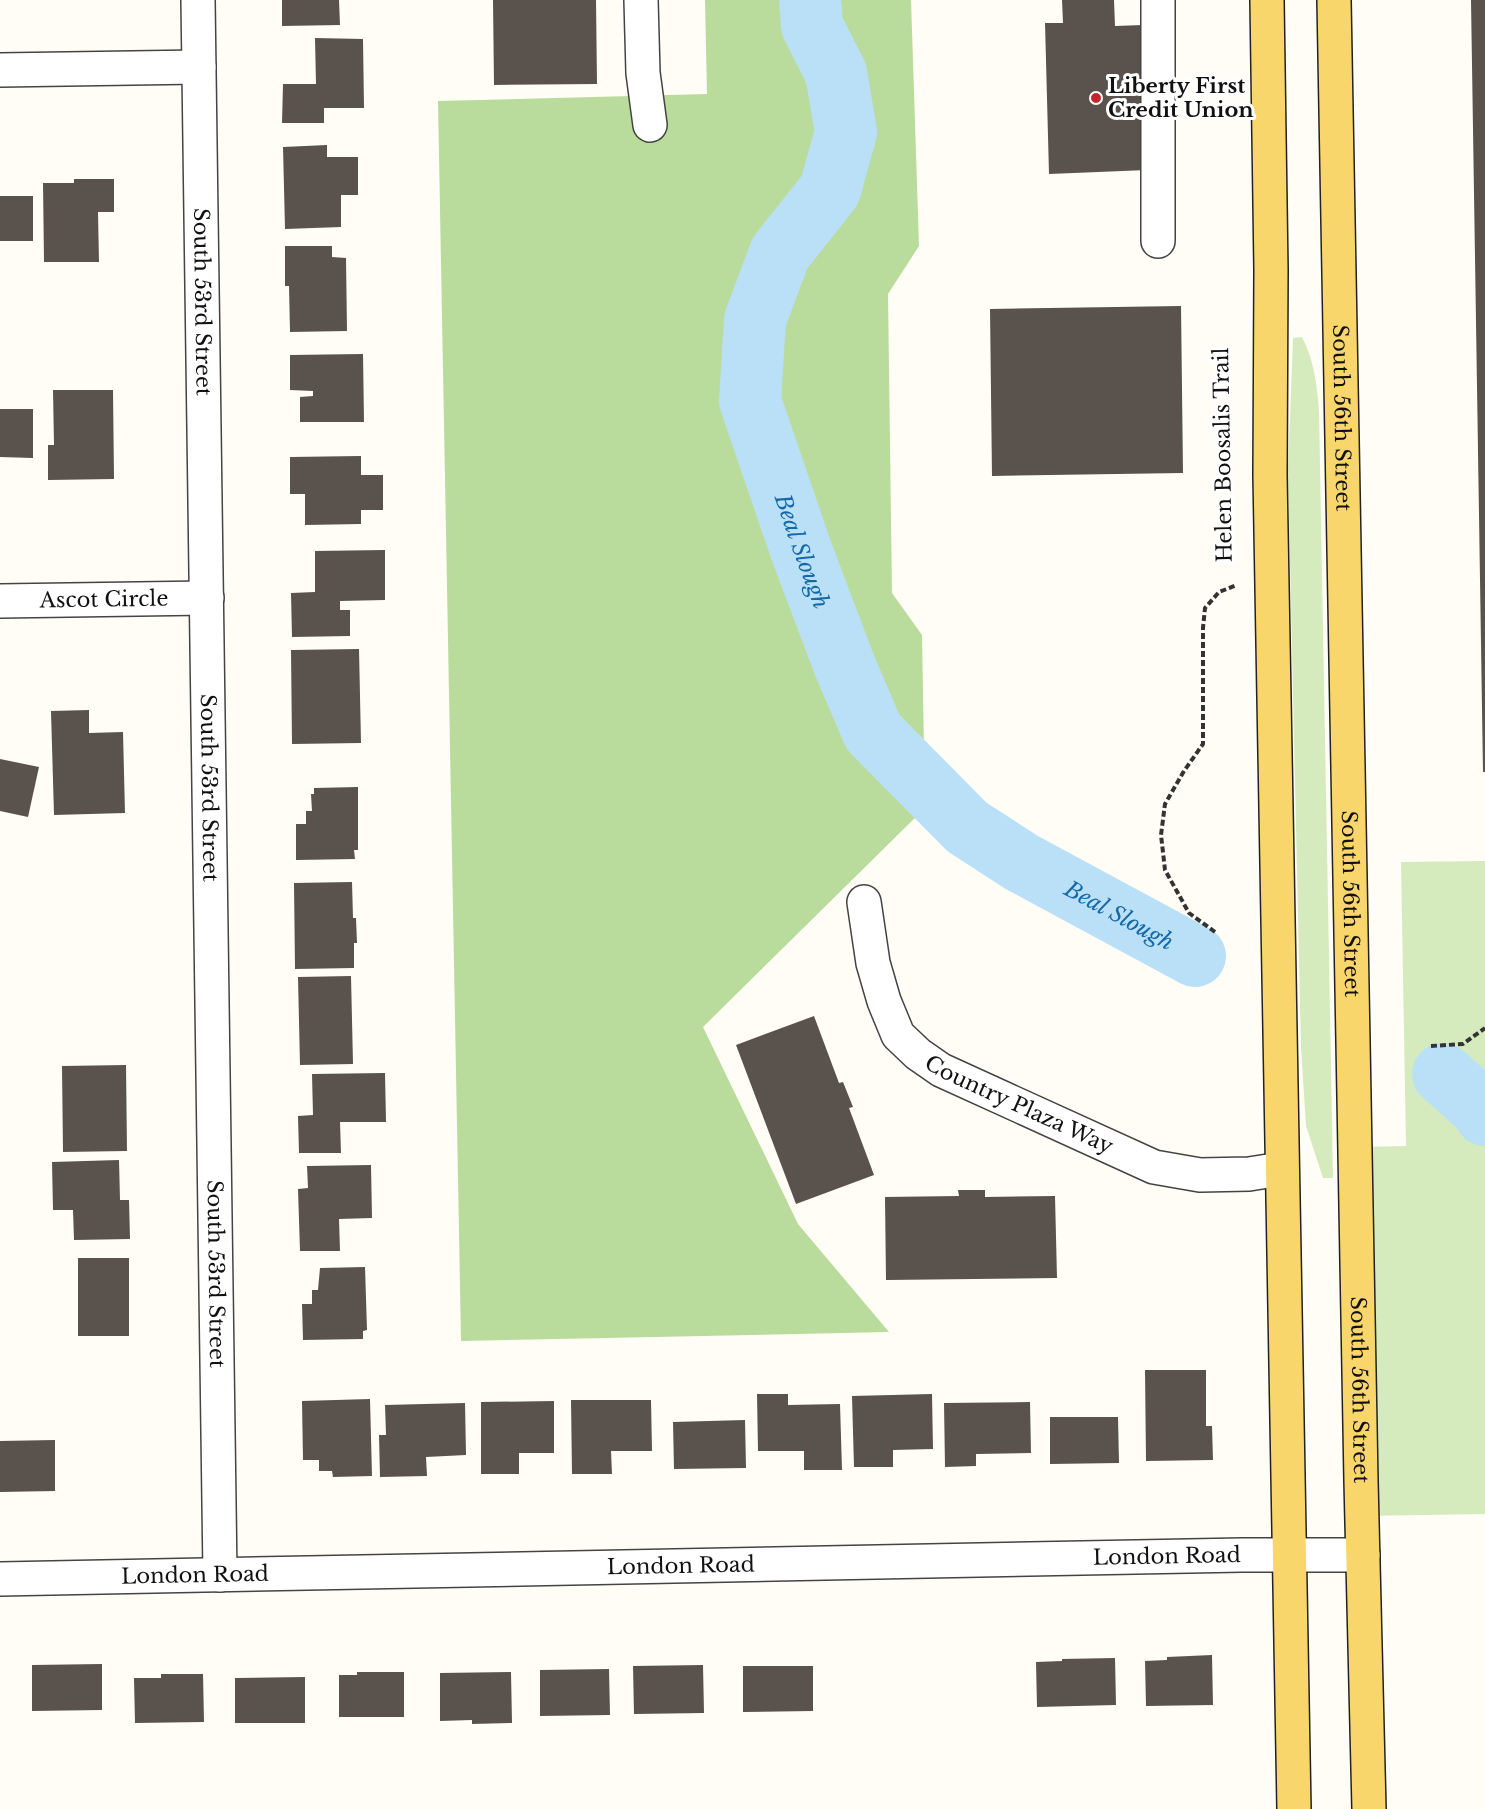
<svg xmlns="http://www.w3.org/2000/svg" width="1485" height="1809" viewBox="0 0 1485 1809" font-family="'Libre Baskerville',serif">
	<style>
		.green { fill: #d5ebbd }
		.forest { fill: #b9dc9c }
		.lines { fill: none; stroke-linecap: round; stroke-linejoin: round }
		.river { stroke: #b9e0f7; stroke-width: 62 }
		.building { fill: #5a524d }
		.minor-casing { stroke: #444; stroke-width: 36 }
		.major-casing { stroke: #222; stroke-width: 36 }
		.path { stroke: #333; stroke-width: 4; stroke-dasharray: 6 3; stroke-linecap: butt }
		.minor { stroke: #fff; stroke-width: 33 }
		.major { stroke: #f9d66b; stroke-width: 33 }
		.poi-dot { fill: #c4262e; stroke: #fff; stroke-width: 2 }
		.labels { text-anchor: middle; stroke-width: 6; stroke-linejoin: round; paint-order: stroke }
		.poi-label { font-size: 21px; font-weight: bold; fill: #111; stroke: #fff; text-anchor: start }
		.street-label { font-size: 21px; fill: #111; stroke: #fff }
		.water-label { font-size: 22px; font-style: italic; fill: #1768a6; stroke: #fff }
	</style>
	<rect width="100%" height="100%" fill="#fffdf5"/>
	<g class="green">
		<path d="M1302,337C1314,360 1317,385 1319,411L1333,1178H1323L1306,1126L1301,1047L1288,472L1293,338Z"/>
		<polygon points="1485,861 1485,1514 1362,1516 1355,1147 1406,1146 1401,862"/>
	</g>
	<polygon class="forest" points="705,0 911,0 919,246 888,294 892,593 922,635 925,808 703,1027 798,1224 889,1332 461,1341 438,101 707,94"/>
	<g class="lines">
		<g class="river">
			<path id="s1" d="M810,0L812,26L836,73L846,132L830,190L780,253L755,320L750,401L801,550L844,664L873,732L967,827L1021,862L1195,956"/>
			<polyline points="1443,1074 1482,1109 1485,1115"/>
		</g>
	</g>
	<g class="building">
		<polygon points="282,0 339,0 340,25 282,26"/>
		<polygon points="493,0 596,0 597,84 494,85"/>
		<polygon points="1062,0 1114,0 1115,26 1143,25 1147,170 1049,174 1045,23 1063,23"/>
		<polygon points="1471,0 1485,0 1485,772 1483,772"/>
		<polygon points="315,38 363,39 364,108 324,108 324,123 282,123 283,84 316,84"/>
		<polygon points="327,145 327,157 358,157 358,195 341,195 341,227 285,229 283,147"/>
		<polygon points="74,179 114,179 114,212 98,212 99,262 44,262 43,183 74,183"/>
		<rect x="0" y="196" width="33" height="45"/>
		<polygon points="285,246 332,246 332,257 346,258 347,331 290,332 289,286 285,286"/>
		<polygon points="1181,306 1183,473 992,476 990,309"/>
		<polygon points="363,354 364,422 300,422 300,397 313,396 313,391 290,390 290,355"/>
		<polygon points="53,390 113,390 114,479 48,480 48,445 54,445"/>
		<polygon points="0,409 33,409 33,458 0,457"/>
		<polygon points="361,456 361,475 383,475 383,510 361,510 361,524 305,525 305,494 290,494 290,457"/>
		<polygon points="385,550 385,600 340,601 340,610 350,610 350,636 292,637 291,593 315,592 315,551"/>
		<polygon points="359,649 361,743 292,744 291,650"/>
		<polygon points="89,710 89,733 123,732 125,813 54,815 51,711"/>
		<polygon points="0,759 39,767 28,817 0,811"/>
		<polygon points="358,787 358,850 354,850 355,859 296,860 296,824 306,824 306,811 312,811 311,794 314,794 314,788"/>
		<polygon points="352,882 353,918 356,918 357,943 354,943 354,968 295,969 294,883"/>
		<polygon points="351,976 353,1064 300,1065 298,977"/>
		<polygon points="814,1016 839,1083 843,1082 853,1107 849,1108 874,1175 796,1204 736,1045"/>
		<polygon points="126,1065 127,1151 63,1152 62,1066"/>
		<polygon points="385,1073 386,1122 340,1122 341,1153 299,1153 298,1116 313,1115 312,1074"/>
		<polygon points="119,1160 120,1200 129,1200 130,1239 74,1240 73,1210 53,1210 52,1162"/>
		<polygon points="371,1165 372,1218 339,1219 340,1251 300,1251 298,1189 308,1188 307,1166"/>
		<polygon points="958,1190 985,1190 985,1197 1055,1196 1057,1278 886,1280 885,1197 959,1196"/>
		<rect x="78" y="1258" width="51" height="78"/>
		<polygon points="365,1267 367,1330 363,1331 363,1339 303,1340 302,1304 312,1304 312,1290 318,1290 320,1268"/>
		<polygon points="1145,1370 1206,1370 1206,1426 1212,1426 1213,1460 1146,1461"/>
		<polygon points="757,1394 788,1394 788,1405 840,1404 842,1470 804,1470 804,1451 758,1451"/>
		<polygon points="932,1394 933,1449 893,1450 893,1467 854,1467 852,1396"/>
		<polygon points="370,1399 372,1476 333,1477 332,1471 319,1471 319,1460 303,1460 302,1401"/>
		<polygon points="571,1400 651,1400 652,1451 611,1451 612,1474 572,1474"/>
		<polygon points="554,1401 554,1453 519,1453 519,1474 481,1474 481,1402"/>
		<polygon points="1030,1402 1031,1453 976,1454 976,1466 945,1467 944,1403"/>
		<polygon points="465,1403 466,1455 426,1457 427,1476 380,1477 379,1435 386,1435 385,1405"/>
		<polygon points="1050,1417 1118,1417 1119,1463 1050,1464"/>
		<polygon points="745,1420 746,1468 674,1469 673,1422"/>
		<polygon points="55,1440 55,1491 0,1492 0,1441"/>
		<polygon points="1212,1655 1213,1705 1146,1706 1145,1661 1167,1660 1167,1657"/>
		<polygon points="1115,1658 1116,1705 1037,1707 1036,1662 1062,1661 1062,1659"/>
		<polygon points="102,1664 102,1710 32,1711 32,1665"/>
		<polygon points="703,1665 704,1713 634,1714 633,1666"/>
		<polygon points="743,1666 813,1666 813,1711 743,1712"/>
		<polygon points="609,1669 610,1715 540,1716 540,1670"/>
		<polygon points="357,1672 404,1672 404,1717 339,1717 339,1675 357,1675"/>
		<polygon points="511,1672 512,1723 472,1724 472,1720 440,1721 440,1673"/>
		<polygon points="161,1674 203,1674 204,1722 135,1723 134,1678 161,1678"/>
		<polygon points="305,1677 305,1723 235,1723 235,1678"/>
	</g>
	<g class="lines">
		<g class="minor-casing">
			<g id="minor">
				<path id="s2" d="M198,0L220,1575"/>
				<polyline points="641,0 643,73 650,125"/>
				<polyline points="1158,0 1158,241"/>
				<polyline points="0,70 199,67"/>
				<path id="s3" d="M0,601L207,598"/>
				<path id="s4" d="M864,902L873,963L884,1001L898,1035L918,1054L941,1070L1154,1167L1200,1175L1249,1174L1281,1169"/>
				<path id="s5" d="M0,1579L1242,1555H1363"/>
			</g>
		</g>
		<g class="major-casing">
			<g id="major">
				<polyline points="1267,0 1271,270 1270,475 1294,1809"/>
				<path id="s6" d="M1334,0L1361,1481L1369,1809"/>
			</g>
		</g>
		<g class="path">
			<polyline points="1215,932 1189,913 1165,870 1161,835 1165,804 1184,771 1203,744 1203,628 1205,608 1219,592 1237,585"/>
			<polyline points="1431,1046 1463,1044 1485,1028"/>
		</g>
		<use href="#minor" class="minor"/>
		<use href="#major" class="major"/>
	</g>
	<circle class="poi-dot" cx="1096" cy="98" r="6"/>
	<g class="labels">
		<g class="poi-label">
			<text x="1108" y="93">Liberty First<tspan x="1108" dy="24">Credit Union</tspan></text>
		</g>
		<g class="street-label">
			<text dy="7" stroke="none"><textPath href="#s2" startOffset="302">South 53rd Street</textPath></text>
			<text dy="7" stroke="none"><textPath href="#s6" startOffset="418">South 56th Street</textPath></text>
			<text transform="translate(1223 455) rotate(-91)" y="7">Helen Boosalis Trail</text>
			<text dy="7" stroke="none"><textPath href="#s3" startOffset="104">Ascot Circle</textPath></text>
			<text dy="7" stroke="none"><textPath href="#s2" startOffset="788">South 53rd Street</textPath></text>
			<text dy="7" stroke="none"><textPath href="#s6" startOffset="904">South 56th Street</textPath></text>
			<text dy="7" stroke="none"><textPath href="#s4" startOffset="279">Country Plaza Way</textPath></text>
			<text dy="7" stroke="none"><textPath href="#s2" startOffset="1274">South 53rd Street</textPath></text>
			<text dy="7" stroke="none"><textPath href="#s6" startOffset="1390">South 56th Street</textPath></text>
			<text dy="7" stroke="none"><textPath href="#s5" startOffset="1167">London Road</textPath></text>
			<text dy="7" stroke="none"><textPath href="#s5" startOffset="681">London Road</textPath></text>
			<text dy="7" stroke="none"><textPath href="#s5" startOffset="195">London Road</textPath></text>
		</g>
		<g class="water-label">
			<text dy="8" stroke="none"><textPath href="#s1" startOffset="591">Beal Slough</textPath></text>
			<text dy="8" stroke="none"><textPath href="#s1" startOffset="1095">Beal Slough</textPath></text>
		</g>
	</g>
</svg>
